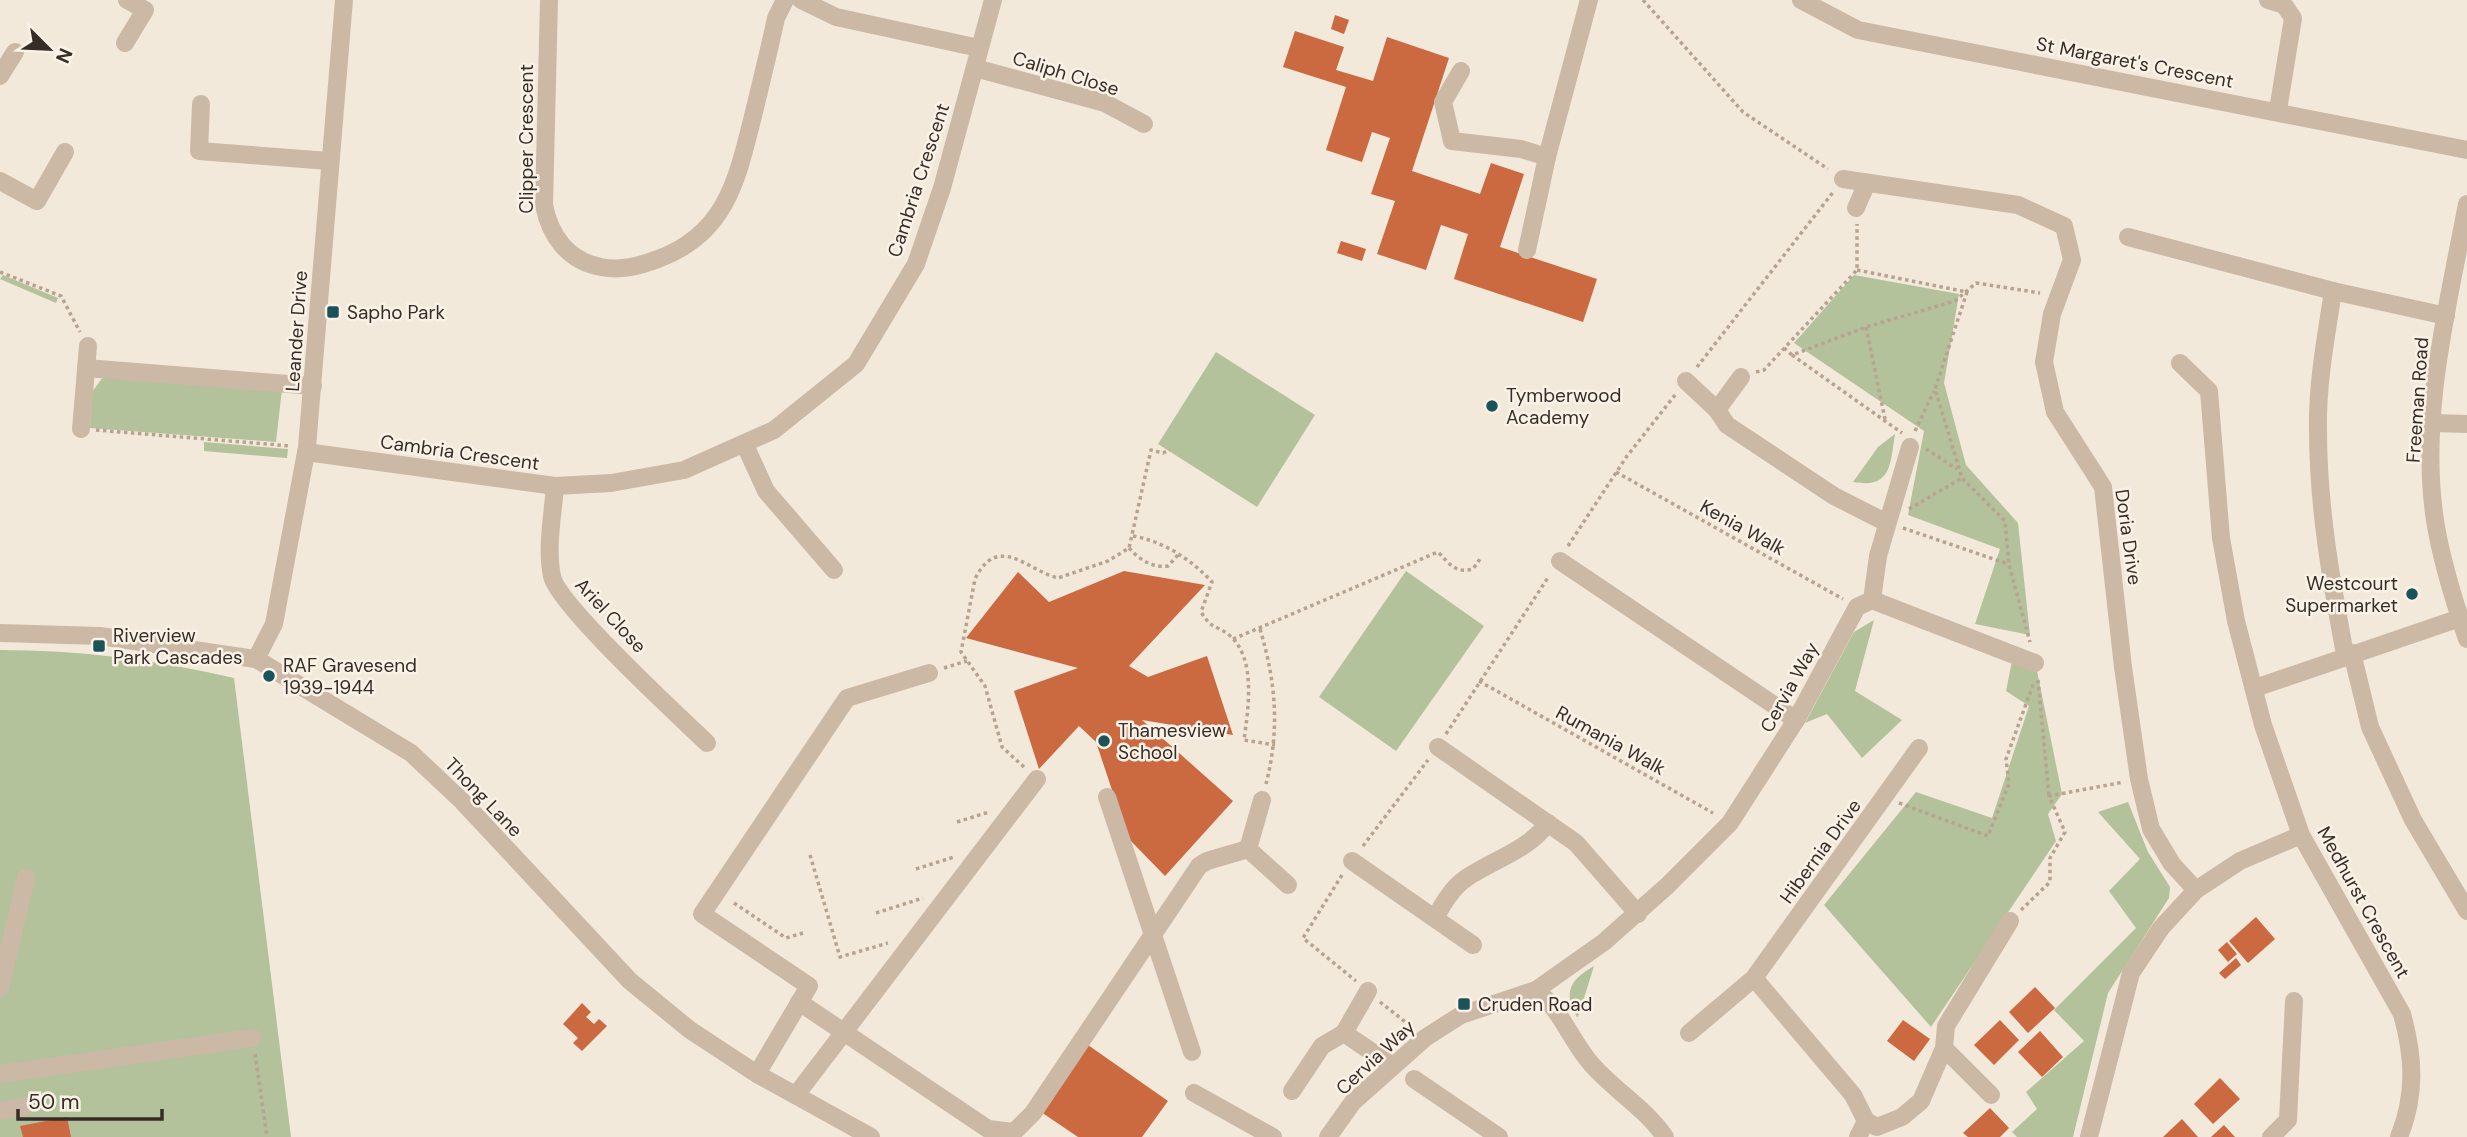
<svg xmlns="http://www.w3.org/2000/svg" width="2467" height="1137" viewBox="0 0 2467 1137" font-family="'DM Sans',sans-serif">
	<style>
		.green { fill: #b3c29a }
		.building { fill: #cb6941 }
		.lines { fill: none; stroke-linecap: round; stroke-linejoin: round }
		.path { stroke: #b7a390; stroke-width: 3.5; stroke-dasharray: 3.5 3.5; stroke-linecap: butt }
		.minor { stroke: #cbb9a6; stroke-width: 18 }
		.poi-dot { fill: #1b535a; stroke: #faf2e7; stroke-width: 2.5 }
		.labels { text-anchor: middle; stroke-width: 5; stroke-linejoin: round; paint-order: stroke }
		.street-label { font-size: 19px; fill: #372d27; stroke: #faf2e7 }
		.poi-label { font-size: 19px; fill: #372d27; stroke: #faf2e7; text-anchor: start }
	</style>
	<rect width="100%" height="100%" fill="#f3e9db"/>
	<g class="green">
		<polygon points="3,275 58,298 56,303 0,279"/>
		<polygon points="1854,275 1959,294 1944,383 1966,465 2018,523 2030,635 1975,624 2000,549 1908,515 1924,431 1794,343"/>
		<polygon points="1216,352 1315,415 1257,507 1158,444"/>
		<polygon points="103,377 282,389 276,442 90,428 92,392"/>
		<path d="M1895,434C1890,464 1892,489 1853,482L1878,447Z"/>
		<polygon points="204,442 288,449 287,458 204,451"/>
		<polygon points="1406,571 1484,626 1396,751 1319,697"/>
		<polygon points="1874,620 1855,691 1902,720 1862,758 1827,714 1805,723 1854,632"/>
		<path d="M0,650C78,650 158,660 234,678L291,1137H0Z"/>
		<polygon points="2012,661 2037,671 2062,794 2048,814 2056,841 1931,1027 1824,905 1916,792 1992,818 2029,706 2006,691"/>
		<polygon points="2128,802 2148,852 2170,887 2169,898 2108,993 2073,1137 2017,1137 2012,1132 2037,1109 2026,1092 2084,1041 2054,1010 2136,928 2109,891 2140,859 2098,812"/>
		<path d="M1594,966L1578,1017H1577C1562,992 1571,979 1594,966Z"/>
	</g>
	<g class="building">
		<polygon points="1335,15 1349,20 1344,34 1331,29"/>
		<polygon points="1295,31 1344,47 1336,70 1373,81 1387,37 1449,58 1412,171 1480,194 1491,163 1524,174 1500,247 1597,279 1583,322 1454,279 1468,234 1441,225 1426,270 1377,254 1395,201 1371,194 1390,138 1372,132 1362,162 1326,150 1346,87 1283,67"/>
		<polygon points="1341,241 1366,249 1362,261 1337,253"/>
		<polygon points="1124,571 1205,585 1129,666 1148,677 1207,656 1233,735 1142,720 1233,801 1165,876 1128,838 1096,742 1079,726 1039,769 1014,691 1078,668 966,638 1018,572 1049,602"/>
		<polygon points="2256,917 2275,939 2248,963 2229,941"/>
		<polygon points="2227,942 2237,954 2228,962 2218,950"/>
		<polygon points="2236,958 2241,965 2225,979 2219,973"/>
		<polygon points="2035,987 2055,1008 2028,1033 2009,1012"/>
		<polygon points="582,1003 591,1012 586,1017 594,1024 599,1019 607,1026 582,1051 573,1043 578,1038 563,1024"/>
		<polygon points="1903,1020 1930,1039 1914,1061 1887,1041"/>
		<polygon points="2000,1020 2019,1040 1994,1065 1974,1045"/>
		<polygon points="2040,1031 2063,1057 2042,1077 2018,1052"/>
		<polygon points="1088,1045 1168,1101 1142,1137 1078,1137 1041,1112"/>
		<polygon points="2220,1078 2240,1099 2213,1124 2194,1104"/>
		<polygon points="1990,1108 2009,1128 2000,1137 1968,1137 1963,1133"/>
		<polygon points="67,1117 71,1137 23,1137 20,1126"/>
		<polygon points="2182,1119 2198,1137 2163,1137"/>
		<polygon points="2224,1125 2235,1137 2211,1137"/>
	</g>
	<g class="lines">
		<g class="path">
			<polyline points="1643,0 1743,112 1828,169"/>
			<polyline points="1857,270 1967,292 1935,389 1962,478 2005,521 2009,565 2030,642"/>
			<polyline points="0,272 61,296 80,332"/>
			<polyline points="1866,327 1885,419"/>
			<polyline points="1784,348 1792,355 1866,327 1955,301 1976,283 2040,293"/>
			<polyline points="1792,355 1902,433"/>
			<polyline points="1697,367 1834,191"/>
			<polyline points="1756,372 1764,370 1857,270 1857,224"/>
			<polyline points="96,430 291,446"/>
			<polyline points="1915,431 1934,391"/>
			<polyline points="1926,449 1957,469"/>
			<polyline points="1616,472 1843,599"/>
			<polyline points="1909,509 1962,478"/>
			<polyline points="1903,528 2008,564"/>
			<path d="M1133,536C1163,541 1192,560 1212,582L1201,612C1212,630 1215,624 1229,635C1257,658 1248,710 1244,740L1275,745"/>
			<polyline points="1568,546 1627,456 1675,395"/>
			<path d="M1129,548C1140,560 1152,568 1168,566L1178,555"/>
			<path d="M1260,629C1276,683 1280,729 1266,784"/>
			<path d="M1233,639L1438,552C1449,563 1455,574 1473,569L1480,559"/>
			<polyline points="944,668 967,661"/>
			<polyline points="2038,680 2049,796"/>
			<polyline points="1479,681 1713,813"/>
			<polyline points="1446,734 1549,576"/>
			<path d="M1024,767L1002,747L985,686L961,652L975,579C998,532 1028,571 1058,578L1108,561L1129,548L1151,450L1163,453L1170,450"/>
			<polyline points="1899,803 1988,836 2009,784 2006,759 2034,682"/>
			<polyline points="957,822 989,812"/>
			<polyline points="1363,846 1428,760"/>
			<polyline points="810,855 840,957 888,943"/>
			<polyline points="916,869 954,857"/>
			<polyline points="1342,875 1303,938 1356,981"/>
			<polyline points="734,903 786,938 803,933"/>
			<polyline points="2021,910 2050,882 2050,858 2065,832 2049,796 2124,782"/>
			<polyline points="876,913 923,898"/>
			<polyline points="1380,1002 1413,1028"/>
			<polyline points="255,1054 267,1137"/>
		</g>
		<g class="minor">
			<path d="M549,0L544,205C550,236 568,261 601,267C621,271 639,266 658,259C726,234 737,180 753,116C761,83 769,51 776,18L785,0"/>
			<polyline points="801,0 836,17 979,48"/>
			<polyline points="1801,0 1858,30 2467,150"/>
			<polyline points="2268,0 2284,5 2293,18 2278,110"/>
			<polyline points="125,43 145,10 127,0"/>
			<polyline points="975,68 1105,103 1144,124"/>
			<polyline points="1461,71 1443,102 1452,141 1521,149 1547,157"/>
			<polyline points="0,76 15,52"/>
			<polyline points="201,104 199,151 329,161"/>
			<polyline points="1843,179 2018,205 2064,226 2072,260 2052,314 2044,362 2055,412 2103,487 2123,667 2139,779 2151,829 2172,864 2196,890"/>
			<polyline points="0,181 37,201 65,152"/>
			<path d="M2467,204C2448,306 2419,416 2435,520C2441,560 2454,601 2467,639"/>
			<polyline points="1856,208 1867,183"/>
			<path d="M2128,237L2333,291C2326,337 2317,384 2318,430C2318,506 2331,580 2345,654"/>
			<polyline points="1527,250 1547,157 1589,0"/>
			<polyline points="2333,291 2446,316"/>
			<path d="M2180,363L2209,391L2221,538L2236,621L2263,725L2301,835L2402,1014C2414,1057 2416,1095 2399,1137"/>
			<polyline points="86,368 313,386"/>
			<polyline points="1741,377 1717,410 1727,425 1834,496 1887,523"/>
			<polyline points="1686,381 1717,410"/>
			<polyline points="2433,423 2467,424"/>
			<polyline points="81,429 88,346"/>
			<polyline points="745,445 766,491 834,570"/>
			<polyline points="306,452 555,486 611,483 684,470 774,430 856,364 916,264 942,188 993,0"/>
			<path d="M555,486C553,514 546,548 552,576C557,604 680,717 707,743"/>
			<polyline points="1560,561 1796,720"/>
			<polyline points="1872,600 2035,663"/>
			<polyline points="0,633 100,636 256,659 411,753 462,801 630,981 690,1030 757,1074 871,1137"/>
			<polyline points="2352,653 2370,727 2413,820 2467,911"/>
			<polyline points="256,659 274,624 307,447 344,0"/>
			<polyline points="2255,688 2460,618"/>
			<polyline points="1438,747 1576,843 1638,914"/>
			<polyline points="1107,797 1192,1052"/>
			<polyline points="1248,849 1288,885"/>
			<polyline points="1352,861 1473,945"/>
			<path d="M1435,918C1443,904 1452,888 1465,879C1494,859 1526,852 1548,823"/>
			<polyline points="1754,978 1853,1095 1866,1121 1858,1137"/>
			<polyline points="0,988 26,878"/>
			<path d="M1536,990C1560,1009 1569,1036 1588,1060C1610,1088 1644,1106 1665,1137"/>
			<polyline points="799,1002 988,1129 1014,1132 1033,1113 1199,866 1207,861 1248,849 1262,800"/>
			<polyline points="1344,1033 1368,991"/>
			<polyline points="1689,1033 1754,978 1919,748"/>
			<polyline points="1944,1048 1991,1095"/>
			<polyline points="0,1074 252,1038"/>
			<polyline points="757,1074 809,986 702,914 847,698 929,673"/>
			<polyline points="1414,1079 1499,1137"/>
			<polyline points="1292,1091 1322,1046 1344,1033 1391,1065"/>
			<polyline points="1194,1093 1273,1137"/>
			<polyline points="796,1095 1037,779"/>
			<polyline points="0,1111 25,1106"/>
			<polyline points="1866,1121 1877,1127 1902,1117 1921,1101 1944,1048 1946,1026 2010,921"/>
			<polyline points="1328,1137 1353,1102 1425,1038 1461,1015 1536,990 1604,942 1667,886 1730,823 1796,720 1857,607 1872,600 1878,556 1910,447"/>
			<polyline points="2089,1137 2131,973 2161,928 2196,890 2240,861 2301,835"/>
			<polyline points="2271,1137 2288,1120 2294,1001"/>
		</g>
	</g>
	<g class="poi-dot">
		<rect x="326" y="305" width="14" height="14" rx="3.5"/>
		<circle cx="1492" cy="406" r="7"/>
		<circle cx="2412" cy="594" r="7"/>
		<rect x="92" y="639" width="14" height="14" rx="3.5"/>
		<circle cx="269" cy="676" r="7"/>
		<circle cx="1104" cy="741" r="7"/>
		<rect x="1457" y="997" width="14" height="14" rx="3.5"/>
	</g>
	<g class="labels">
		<g class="street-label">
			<text transform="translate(2135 62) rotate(11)" y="7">St Margaret's Crescent</text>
			<text transform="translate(1066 73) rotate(17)" y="7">Caliph Close</text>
			<text transform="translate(526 139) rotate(-90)" y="7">Clipper Crescent</text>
			<text transform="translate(918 180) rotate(-72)" y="7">Cambria Crescent</text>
			<text transform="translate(296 331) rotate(-86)" y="7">Leander Drive</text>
			<text transform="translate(2417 400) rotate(-86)" y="7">Freeman Road</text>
			<text transform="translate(460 452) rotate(8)" y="7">Cambria Crescent</text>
			<text transform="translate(1743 527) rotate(29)" y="7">Kenia Walk</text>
			<text transform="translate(2129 537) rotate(82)" y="7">Doria Drive</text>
			<text transform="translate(611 615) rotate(47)" y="7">Ariel Close</text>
			<text transform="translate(1789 687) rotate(-61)" y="7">Cervia Way</text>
			<text transform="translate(1611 740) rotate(29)" y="7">Rumania Walk</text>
			<text transform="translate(484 797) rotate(46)" y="7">Thong Lane</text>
			<text transform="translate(1820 851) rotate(-54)" y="7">Hibernia Drive</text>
			<text transform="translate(2364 902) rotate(61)" y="7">Medhurst Crescent</text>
			<text transform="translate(1375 1057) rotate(-43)" y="7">Cervia Way</text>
		</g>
		<g class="poi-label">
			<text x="347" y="319">Sapho Park</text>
			<text x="1506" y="402">Tymberwood<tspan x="1506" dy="22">Academy</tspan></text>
			<text x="2398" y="590" text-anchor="end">Westcourt<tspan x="2398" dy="22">Supermarket</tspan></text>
			<text x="113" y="642">Riverview<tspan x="113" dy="22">Park Cascades</tspan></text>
			<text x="283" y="672">RAF Gravesend<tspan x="283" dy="22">1939-1944</tspan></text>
			<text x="1118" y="737">Thamesview<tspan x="1118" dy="22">School</tspan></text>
			<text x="1478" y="1011">Cruden Road</text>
		</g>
	</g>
	<g transform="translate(49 49) rotate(114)" stroke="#faf2e7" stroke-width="5" paint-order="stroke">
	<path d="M0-5L12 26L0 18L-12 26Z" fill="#372d27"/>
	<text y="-10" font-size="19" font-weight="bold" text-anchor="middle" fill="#372d27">N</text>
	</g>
	<path d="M18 1109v10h144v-10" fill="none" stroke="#372d27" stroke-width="3.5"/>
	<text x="28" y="1109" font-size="21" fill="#372d27" stroke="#faf2e7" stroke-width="5" paint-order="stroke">50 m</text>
</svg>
